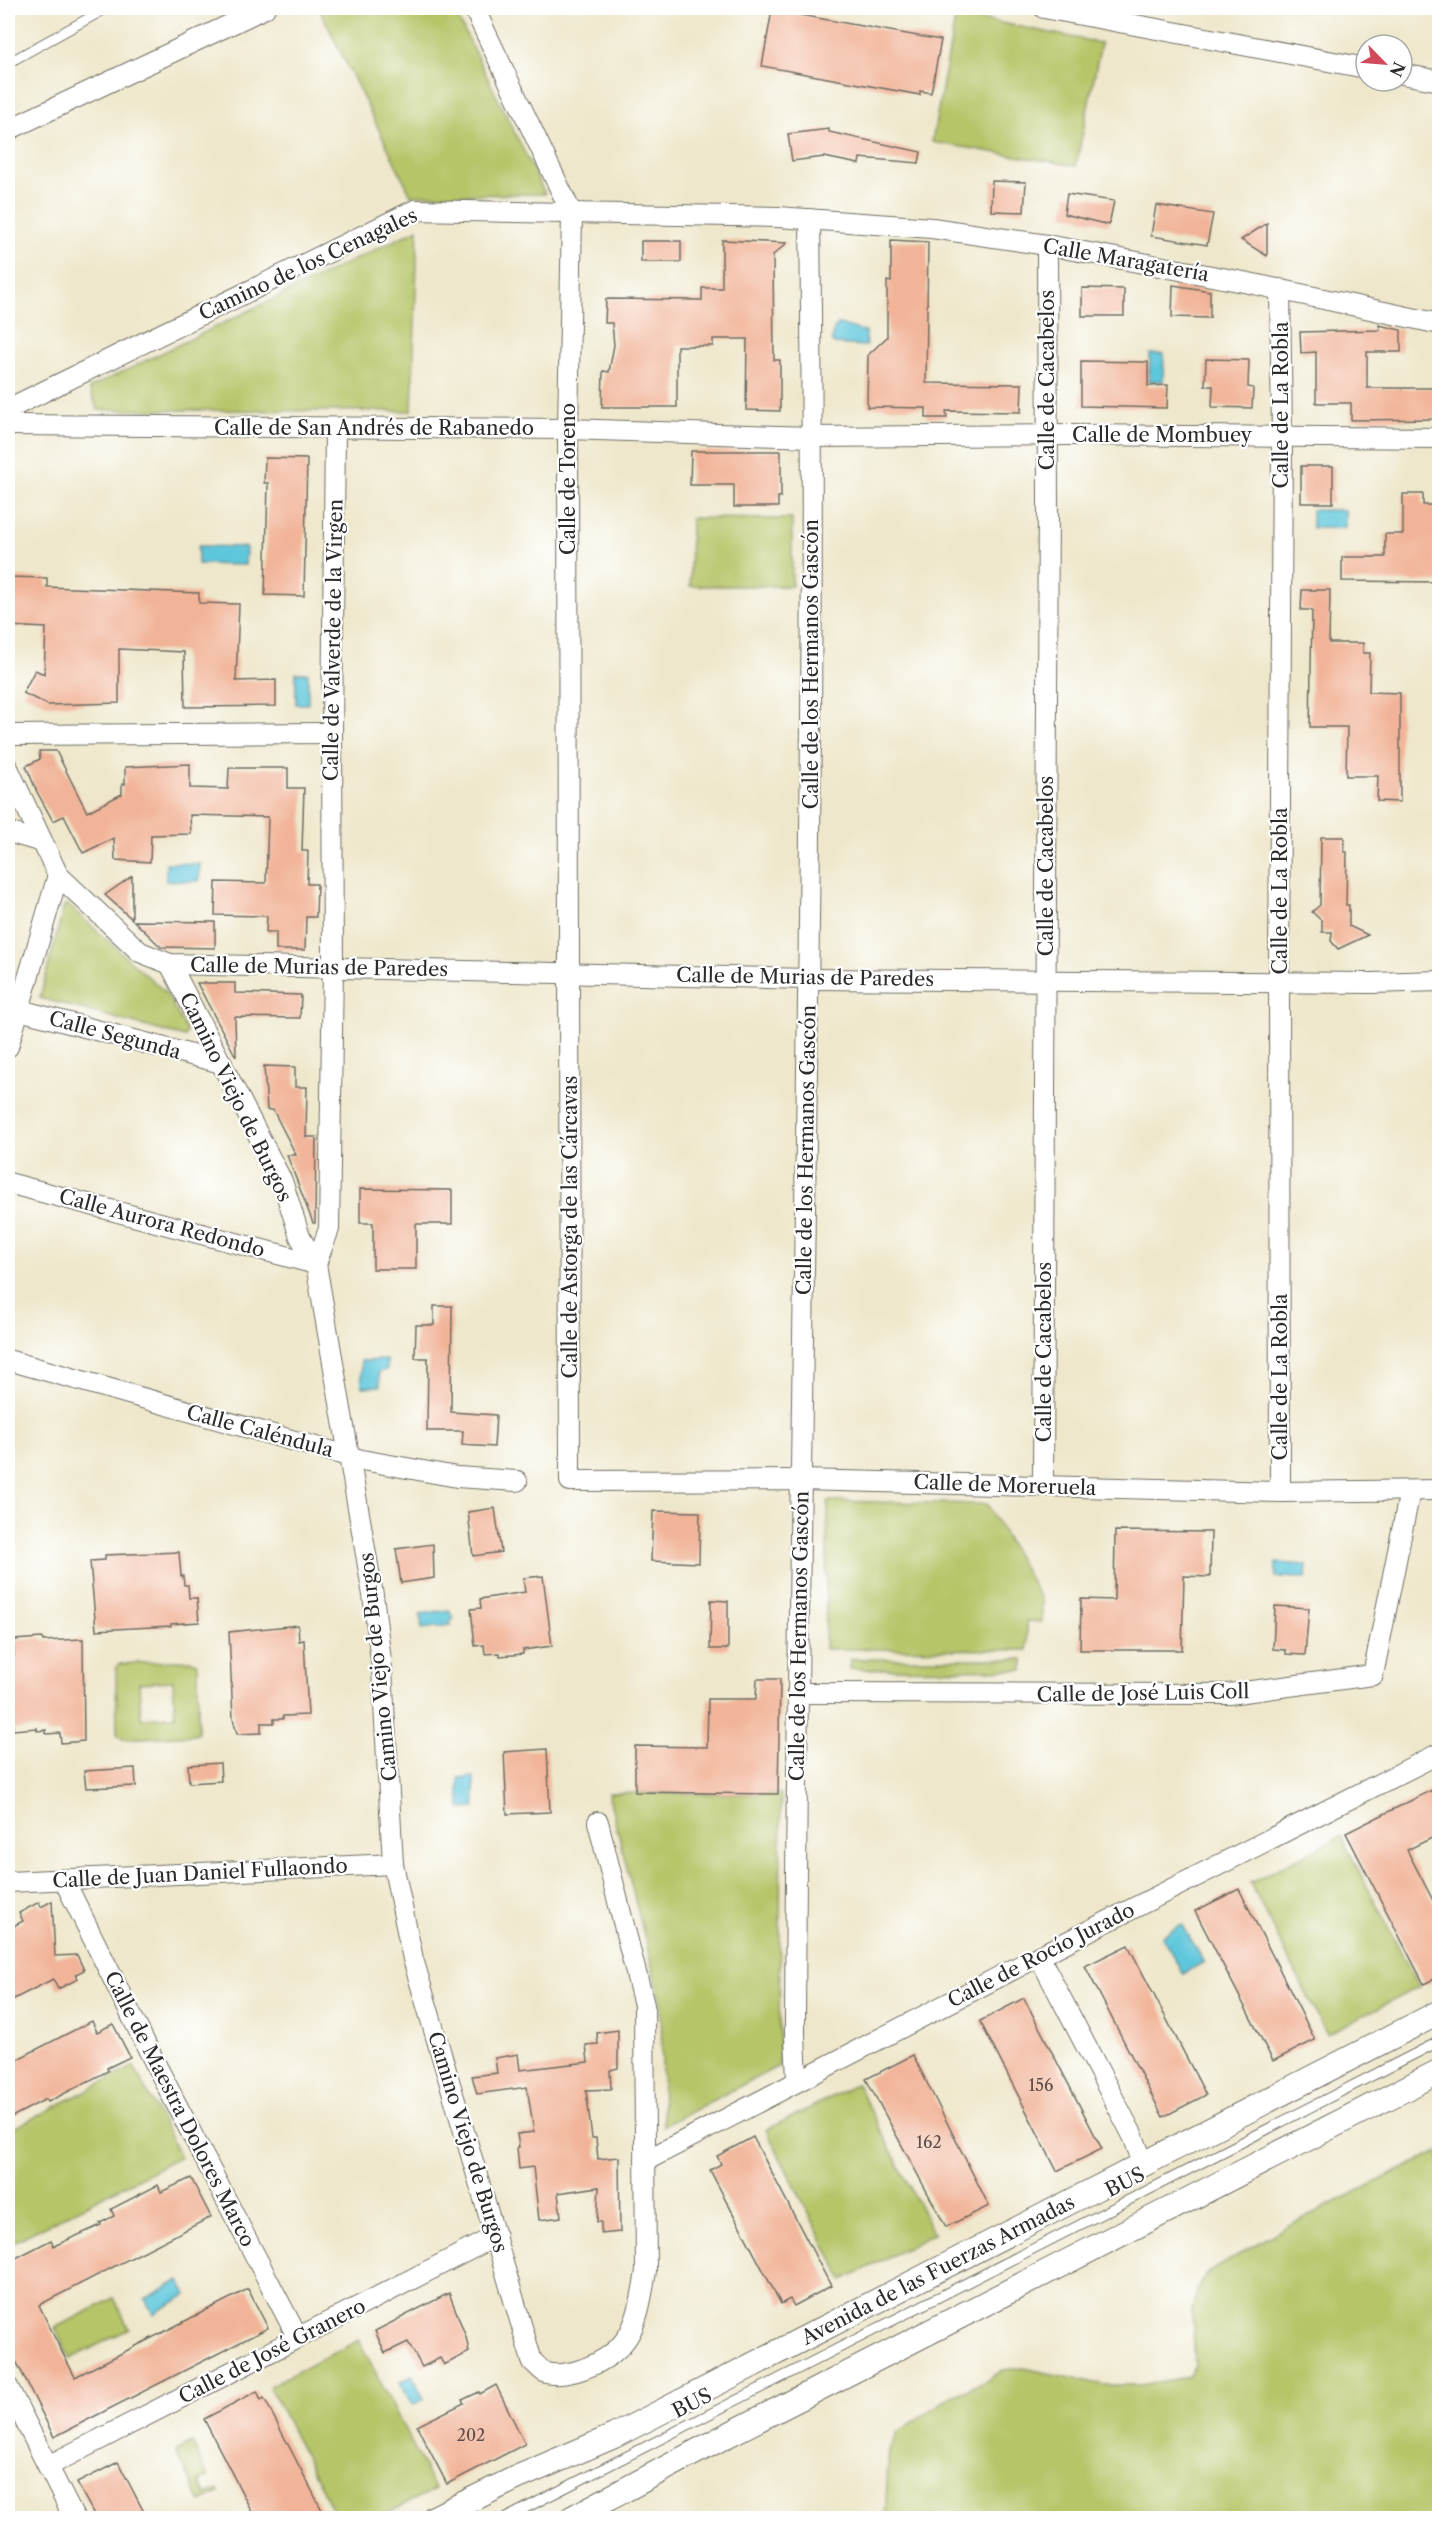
<svg xmlns="http://www.w3.org/2000/svg" width="1447" height="2526" viewBox="0 0 1447 2526" font-family="'Libre Caslon Text',serif">
	<style>
		.green { fill: #b5c568; stroke: #70784a; stroke-width: 1.5; fill-rule: evenodd }
		.water { fill: #5fc7db; stroke: #457983; stroke-width: 1.5 }
		.building { fill: #f1b498 }
		.lines { fill: none; stroke-linecap: round; stroke-linejoin: round }
		.service-casing { stroke: #6f6d63; stroke-width: 11 }
		.minor-casing { stroke: #6f6d63; stroke-width: 22 }
		.tertiary-casing { stroke: #6f6d63; stroke-width: 26 }
		.service { stroke: #fff; stroke-width: 9 }
		.minor { stroke: #fff; stroke-width: 20 }
		.tertiary { stroke: #fff; stroke-width: 24 }
		.labels { text-anchor: middle; stroke-width: 4.5; stroke-linejoin: round; paint-order: stroke }
		.number-label { font-size: 16px; fill: #5c4d46 }
		.street-label { font-size: 20px; fill: #2b2b2b; stroke: #fff }
	</style>
	<rect width="100%" height="100%" fill="#fff"/>
	<filter id="ink" filterUnits="userSpaceOnUse"><feTurbulence type="fractalNoise" baseFrequency=".0167" numOctaves="2"/><feDisplacementMap in="SourceGraphic" scale="12" xChannelSelector="R" yChannelSelector="G"/><feConvolveMatrix kernelMatrix="1 2 1 2 8 2 1 2 1" color-interpolation-filters="sRGB"/></filter>
	<filter id="wash" filterUnits="userSpaceOnUse"><feTurbulence type="fractalNoise" baseFrequency=".008" numOctaves="4" result="noise"/><feDisplacementMap in="SourceGraphic" scale="24" xChannelSelector="R" yChannelSelector="G"/><feGaussianBlur stdDeviation="1.35" result="paint"/><feColorMatrix in="noise" values="0 0 0 0 0 0 0 0 0 0 0 0 0 0 0 0 0 1.4 0 .05"/><feComposite in="paint" operator="in"/></filter>
	<g filter="url(#wash)">
		<rect width="100%" height="100%" fill="#eee7cb"/>
		<g class="green">
			<polygon points="319,8 453,8 545,194 411,195"/>
			<polygon points="956,14 1101,43 1076,166 932,142"/>
			<polygon points="418,229 412,411 98,410 89,388"/>
			<polygon points="691,518 792,519 792,586 690,586"/>
			<polygon points="67,904 165,992 187,1031 185,1037 40,998 64,906"/>
			<polygon points="828,1501 987,1504 1042,1601 1042,1622 1027,1621 1027,1650 825,1649"/>
			<polygon points="850,1659 1023,1659 1023,1670 850,1669"/>
			<path d="M190,1660L196,1663L198,1668V1733L195,1735L123,1739L117,1734L116,1667L119,1664ZM173,1681L175,1716L141,1718L139,1683Z"/>
			<polygon points="608,1793 781,1794 779,2066 663,2126 661,2002"/>
			<polygon points="1341,1836 1419,1987 1327,2034 1250,1883"/>
			<polygon points="134,2066 180,2157 8,2245 8,2131"/>
			<polygon points="857,2084 934,2234 843,2280 766,2130"/>
			<polygon points="1439,2151 1439,2518 885,2518 889,2450 897,2433 953,2395 986,2381 1003,2370 1024,2368 1105,2385 1140,2385 1188,2377 1195,2365 1192,2311 1197,2290 1208,2273 1289,2225"/>
			<polygon points="114,2298 129,2329 70,2359 55,2328"/>
			<polygon points="359,2340 435,2489 379,2518 337,2518 269,2386"/>
			<polygon points="192,2443 208,2477 200,2481 206,2495 218,2490 219,2493 201,2502 176,2451"/>
		</g>
		<g class="water">
			<polygon points="839,324 866,332 866,346 834,344 832,341 834,329"/>
			<polygon points="1150,354 1164,354 1163,381 1149,381"/>
			<rect x="1312" y="510" width="33" height="18"/>
			<polygon points="198,546 246,547 245,565 198,564"/>
			<rect x="296" y="673" width="12" height="31"/>
			<polygon points="166,863 200,864 199,881 166,881"/>
			<polygon points="387,1360 387,1370 379,1372 380,1386 362,1387 361,1361"/>
			<polygon points="1276,1563 1307,1565 1306,1578 1276,1577"/>
			<polygon points="449,1610 454,1619 450,1622 451,1625 422,1629 420,1614"/>
			<polygon points="474,1777 475,1808 460,1809 459,1778"/>
			<polygon points="1182,1924 1204,1962 1183,1974 1162,1936"/>
			<polygon points="180,2280 187,2295 153,2314 145,2299"/>
			<polygon points="412,2375 424,2399 412,2405 400,2382"/>
		</g>
		<g id="blocks">
			<g class="building">
				<polygon points="772,10 941,40 931,93 920,91 920,95 762,66"/>
				<polygon points="829,129 829,132 921,152 919,163 860,158 859,164 824,157 792,161 788,134"/>
				<polygon points="992,181 1026,182 1024,212 991,211"/>
				<polygon points="1067,194 1114,201 1109,225 1064,214"/>
				<polygon points="1156,205 1213,214 1207,245 1151,236"/>
				<polygon points="1267,223 1267,256 1241,240"/>
				<polygon points="722,240 787,243 773,255 774,360 780,360 780,411 746,410 747,339 713,339 713,346 677,346 677,407 602,407 603,371 609,372 614,345 612,323 605,323 606,299 702,300 702,288 722,288"/>
				<polygon points="891,240 928,242 926,383 1022,384 1021,412 946,411 947,418 926,418 926,408 867,407 868,355 887,337 887,281 891,282"/>
				<rect x="641" y="241" width="40" height="21"/>
				<polygon points="1173,285 1210,291 1210,318 1172,317"/>
				<polygon points="1082,288 1124,289 1124,316 1082,316"/>
				<polygon points="1379,325 1401,330 1401,352 1367,352 1367,388 1440,388 1440,419 1351,420 1351,403 1316,403 1316,352 1301,353 1300,332 1380,330"/>
				<polygon points="1206,359 1249,360 1248,387 1253,388 1252,408 1212,407 1213,386 1205,386"/>
				<polygon points="1081,361 1148,362 1148,386 1168,385 1167,408 1081,406"/>
				<polygon points="691,451 781,451 781,497 778,497 778,507 734,507 734,485 690,485"/>
				<polygon points="265,458 307,459 304,596 265,595 268,483 264,483"/>
				<rect x="1301" y="466" width="32" height="37"/>
				<polygon points="1403,494 1423,494 1423,505 1440,505 1440,582 1342,581 1342,557 1385,557 1385,534 1403,534"/>
				<polygon points="8,577 47,578 47,587 199,593 199,603 239,604 236,681 276,680 276,706 185,707 184,652 119,649 119,703 48,705 23,693 35,670 44,674 46,628 8,626"/>
				<polygon points="1302,590 1330,590 1329,643 1363,643 1363,653 1370,653 1369,692 1400,693 1400,802 1377,801 1378,776 1346,776 1347,727 1310,727 1312,610 1301,610"/>
				<polygon points="39,751 56,751 87,812 122,794 122,784 125,784 125,767 190,764 190,788 228,789 229,768 288,768 288,788 304,788 302,851 308,851 307,884 317,884 316,917 306,917 305,950 276,950 276,932 266,932 267,916 215,915 216,882 266,883 268,817 190,815 191,834 151,835 150,862 115,860 114,838 83,853 64,816 53,821 37,792 26,766 40,759"/>
				<polygon points="1321,837 1344,837 1344,852 1347,852 1346,905 1349,905 1349,926 1368,935 1338,949 1331,941 1332,932 1322,932 1322,921 1312,912 1320,905"/>
				<polygon points="132,876 132,919 105,895"/>
				<polygon points="134,921 215,922 215,948 161,947"/>
				<polygon points="197,983 235,983 235,993 301,995 300,1018 235,1017 236,1057"/>
				<polygon points="264,1066 295,1067 295,1087 307,1087 306,1137 316,1137 315,1223 313,1223 287,1155 296,1155 273,1110 267,1110"/>
				<polygon points="360,1189 452,1190 452,1224 416,1224 416,1269 373,1269 373,1223 360,1223"/>
				<polygon points="434,1306 452,1306 451,1412 496,1415 494,1447 462,1445 463,1431 427,1431 428,1358 415,1358 416,1325 434,1325"/>
				<polygon points="495,1508 501,1552 473,1556 468,1512"/>
				<polygon points="653,1511 700,1512 699,1563 651,1561"/>
				<polygon points="1115,1531 1211,1532 1210,1577 1184,1576 1182,1650 1080,1650 1081,1599 1114,1600"/>
				<polygon points="433,1544 434,1578 401,1583 396,1549"/>
				<polygon points="179,1552 181,1576 183,1576 184,1585 188,1585 189,1598 197,1598 199,1622 171,1624 171,1626 96,1630 90,1561 105,1560 105,1555"/>
				<polygon points="543,1576 552,1646 523,1650 523,1654 500,1656 500,1653 485,1654 484,1645 475,1646 471,1609 481,1608 480,1599 525,1592 523,1578"/>
				<polygon points="711,1600 728,1601 728,1649 710,1649"/>
				<polygon points="1275,1606 1309,1608 1305,1655 1286,1654 1286,1650 1273,1649"/>
				<polygon points="298,1625 299,1641 304,1640 308,1715 283,1716 283,1719 274,1719 274,1723 261,1723 261,1733 237,1734 233,1719 229,1632"/>
				<polygon points="42,1638 43,1641 83,1639 84,1741 61,1743 60,1733 46,1734 46,1730 37,1731 37,1728 13,1730 11,1705 13,1679 10,1655 14,1655 13,1640"/>
				<polygon points="757,1679 780,1679 778,1794 635,1792 635,1746 707,1747 708,1699 756,1699"/>
				<polygon points="547,1749 550,1812 507,1814 504,1752"/>
				<polygon points="220,1763 221,1781 189,1783 188,1765"/>
				<polygon points="135,1768 136,1786 86,1788 84,1771"/>
				<polygon points="1440,1786 1440,1834 1407,1850 1440,1914 1440,1976 1424,1984 1346,1833"/>
				<polygon points="1239,1889 1315,2040 1273,2061 1195,1911"/>
				<polygon points="52,1901 55,1956 77,1955 84,1970 76,1974 78,1979 58,1989 53,1979 8,2002 8,1929 23,1921 19,1913 39,1902 41,1907"/>
				<polygon points="1128,1945 1206,2095 1163,2117 1085,1966"/>
				<polygon points="1024,1998 1102,2149 1057,2171 980,2021"/>
				<polygon points="92,2021 97,2032 113,2024 130,2057 107,2068 108,2071 48,2102 46,2099 8,2119 8,2064"/>
				<polygon points="618,2030 618,2068 610,2070 611,2089 586,2090 592,2138 596,2138 598,2159 619,2157 620,2232 601,2234 601,2222 597,2222 599,2187 558,2193 561,2217 539,2220 533,2167 519,2169 517,2147 519,2147 517,2134 534,2132 527,2087 477,2094 472,2076 497,2073 495,2058 518,2054 520,2070 588,2062 586,2045 598,2044 597,2033"/>
				<polygon points="913,2055 989,2206 946,2227 866,2079"/>
				<polygon points="753,2137 831,2286 794,2306 790,2299 781,2304 710,2170 721,2164 717,2156"/>
				<polygon points="191,2178 211,2217 39,2305 57,2342 75,2377 248,2289 268,2328 54,2437 8,2345 8,2262 51,2240 54,2246 101,2225 100,2223 114,2216 111,2209 158,2185 161,2192"/>
				<polygon points="449,2293 466,2337 469,2352 444,2365 440,2358 422,2367 408,2342 385,2353 375,2331"/>
				<polygon points="496,2385 525,2444 447,2484 417,2426 464,2403 462,2400 479,2392 480,2394"/>
				<polygon points="257,2391 261,2400 264,2398 326,2518 255,2518 204,2419"/>
				<polygon points="118,2462 147,2518 96,2518 77,2483"/>
			</g>
		</g>
	</g>
	<g filter="url(#ink)">
		<use href="#blocks" fill-opacity="0" stroke="#6f6d63" stroke-width="1.5"/>
		<g class="lines">
			<g class="service-casing">
				<g id="service">
					<polyline points="8,63 107,8"/>
					<polyline points="506,2518 1440,2041"/>
				</g>
			</g>
			<g class="minor-casing">
				<g id="minor">
					<polyline points="474,8 572,214 568,429 570,1481 800,1480 1280,1492 1440,1490"/>
					<polyline points="1044,8 1366,68"/>
					<polyline points="1402,74 1440,81"/>
					<polyline points="8,130 265,8"/>
					<polyline points="8,409 415,210 778,217 932,228 1047,245 1249,283 1440,324"/>
					<polyline points="8,425 568,429 812,437 1072,435 1440,438"/>
					<polyline points="8,735 332,733"/>
					<polyline points="8,768 58,875 140,952 170,964 809,979 1372,983 1440,981"/>
					<polyline points="8,832 42,842"/>
					<path d="M170,964L282,1181L300,1237L316,1264L373,1595L382,1669L393,1864L413,1959L532,2361C536,2364 541,2371 546,2373C556,2376 573,2373 583,2369C634,2351 638,2319 646,2271L644,2005L598,1822"/>
					<polyline points="8,1007 222,1063"/>
					<polyline points="8,1047 58,875"/>
					<polyline points="8,1183 316,1264"/>
					<polyline points="316,1264 329,1229 333,967 332,733 335,429"/>
					<polyline points="8,1360 362,1460 457,1477 517,1481"/>
					<polyline points="1043,1486 1048,501 1047,245"/>
					<polyline points="1280,1492 1279,981 1282,435 1280,289"/>
					<polyline points="797,1693 1229,1694 1373,1675 1410,1491"/>
					<polyline points="64,1880 157,2067 298,2338"/>
					<polyline points="8,1882 393,1864"/>
					<polyline points="1039,1956 1133,2136 1140,2155 1138,2166"/>
					<path d="M797,2080L795,2036C797,1430 818,825 810,219"/>
					<polyline points="645,2161 1039,1956 1440,1753"/>
					<polyline points="8,2387 74,2518"/>
					<polyline points="48,2466 496,2236"/>
				</g>
			</g>
			<g class="tertiary-casing">
				<g id="tertiary">
					<path id="s1" d="M434,2518L516,2478L614,2436L1440,2012"/>
					<polyline points="572,2518 720,2439 1440,2071"/>
				</g>
			</g>
			<use href="#service" class="service"/>
			<use href="#minor" class="minor"/>
			<use href="#tertiary" class="tertiary"/>
		</g>
	</g>
	<g class="labels">
		<g class="number-label">
			<text x="1041" y="2091">156</text>
			<text x="929" y="2148">162</text>
			<text x="471" y="2441">202</text>
		</g>
		<g class="street-label">
			<text transform="translate(1126 260) rotate(10)" y="7">Calle Maragatería</text>
			<text transform="translate(308 264) rotate(-25)" y="7">Camino de los Cenagales</text>
			<text transform="translate(1047 380) rotate(-90)" y="7">Calle de Cacabelos</text>
			<text transform="translate(1281 405) rotate(-90)" y="7">Calle de La Robla</text>
			<text x="374" y="435">Calle de San Andrés de Rabanedo</text>
			<text x="1162" y="442">Calle de Mombuey</text>
			<text transform="translate(568 479) rotate(-90)" y="7">Calle de Toreno</text>
			<text transform="translate(333 640) rotate(-89)" y="7">Calle de Valverde de la Virgen</text>
			<text transform="translate(811 664) rotate(-90)" y="7">Calle de los Hermanos Gascón</text>
			<text transform="translate(1046 866) rotate(-90)" y="7">Calle de Cacabelos</text>
			<text transform="translate(1280 891) rotate(-90)" y="7">Calle de La Robla</text>
			<text transform="translate(319 967) rotate(1)" y="7">Calle de Murias de Paredes</text>
			<text transform="translate(805 977) rotate(1)" y="7">Calle de Murias de Paredes</text>
			<text transform="translate(115 1035) rotate(15)" y="7">Calle Segunda</text>
			<text transform="translate(236 1097) rotate(64)" y="7">Camino Viejo de Burgos</text>
			<text transform="translate(806 1150) rotate(-89)" y="7">Calle de los Hermanos Gascón</text>
			<text transform="translate(162 1223) rotate(15)" y="7">Calle Aurora Redondo</text>
			<text transform="translate(570 1227) rotate(-90)" y="7">Calle de Astorga de las Cárcavas</text>
			<text transform="translate(1044 1352) rotate(-90)" y="7">Calle de Cacabelos</text>
			<text transform="translate(1280 1377) rotate(-90)" y="7">Calle de La Robla</text>
			<text transform="translate(260 1431) rotate(15)" y="7">Calle Caléndula</text>
			<text transform="translate(1005 1485) rotate(2)" y="7">Calle de Moreruela</text>
			<text transform="translate(799 1636) rotate(-89)" y="7">Calle de los Hermanos Gascón</text>
			<text transform="translate(378 1667) rotate(-96)" y="7">Camino Viejo de Burgos</text>
			<text transform="translate(1143 1693) rotate(-1)" y="7">Calle de José Luis Coll</text>
			<text transform="translate(200 1873) rotate(-3)" y="7">Calle de Juan Daniel Fullaondo</text>
			<text transform="translate(1041 1955) rotate(-27)" y="7">Calle de Rocío Jurado</text>
			<text transform="translate(180 2109) rotate(63)" y="7">Calle de Maestra Dolores Marco</text>
			<text transform="translate(468 2142) rotate(73)" y="7">Camino Viejo de Burgos</text>
			<text transform="translate(1125 2182) rotate(-27)" y="7">BUS</text>
			<text dy="7" stroke="none"><textPath href="#s1" startOffset="562">Avenida de las Fuerzas Armadas</textPath></text>
			<text transform="translate(272 2351) rotate(-27)" y="7">Calle de José Granero</text>
			<text transform="translate(692 2403) rotate(-27)" y="7">BUS</text>
		</g>
	</g>
	<rect width="1447" height="2526" fill="none" stroke="#fff" stroke-width="30"/>
	<g transform="translate(1384 63) rotate(115)"><circle r="28" fill="#ffffff" stroke="#aaaaaa" stroke-width="1.5"/>
	<path d="M0-4.5L10 22L0 15L-10 22Z" fill="#d1495b"/>
	<text y="-9" font-size="16" font-weight="bold" text-anchor="middle" fill="#2b2b2b">N</text>
	</g>
</svg>
